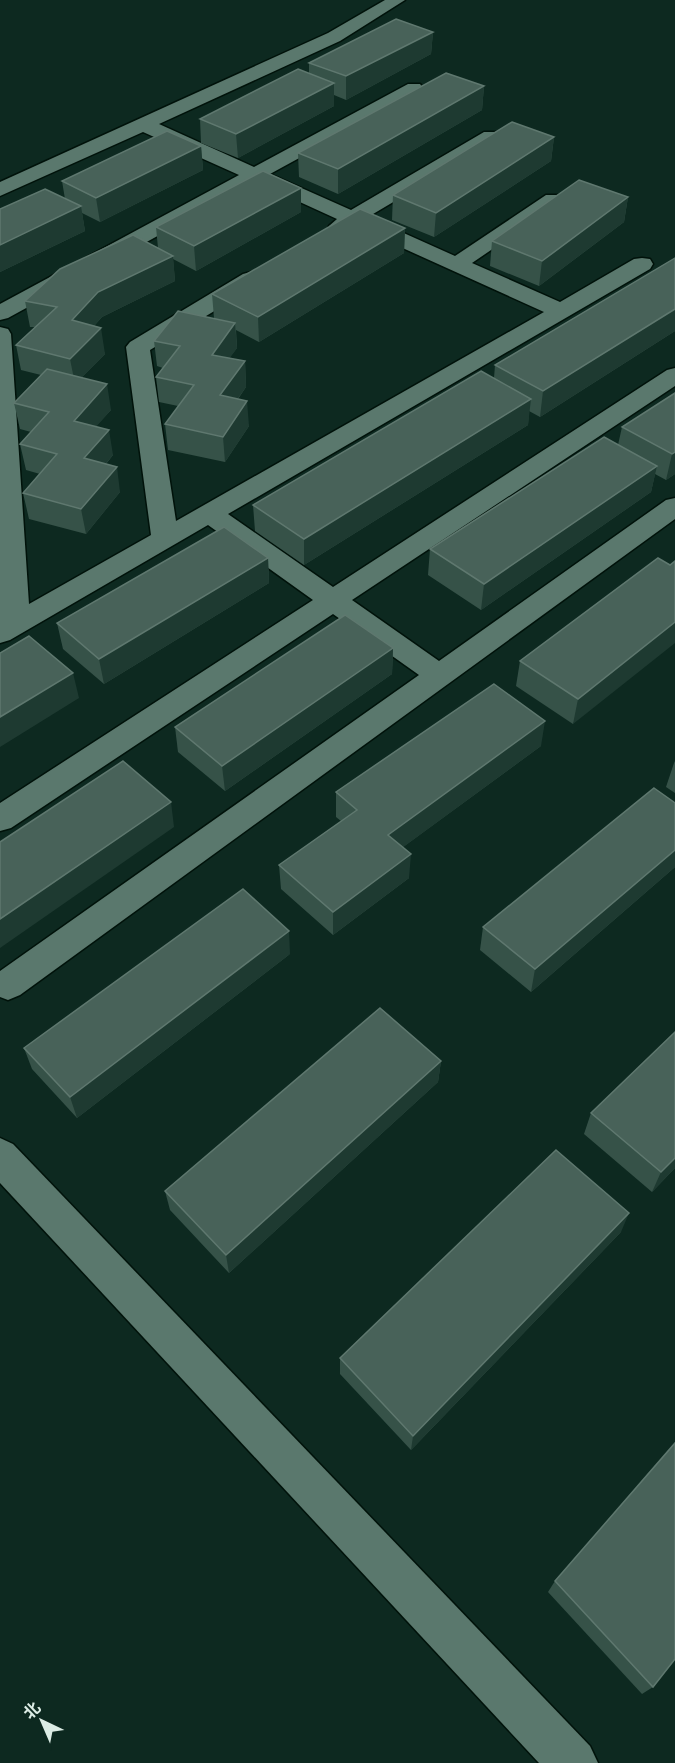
<svg xmlns="http://www.w3.org/2000/svg" width="675" height="1763" viewBox="0 0 675 1763" font-family="'Sofia Sans Condensed','Noto Sans SC',sans-serif">
	<style>
		.lines { fill: none; stroke-linecap: round; stroke-linejoin: round }
		.minor-casing { stroke: #00120a; stroke-width: 3 }
		.minor { fill: #5a786d; fill-rule: evenodd }
		.wall { fill: #365248 }
		.shaded-wall { fill: #1e3a31 }
		.building { fill: #486259; stroke: #5f786f; stroke-width: 1.5 }
	</style>
	<rect width="100%" height="100%" fill="#0d2920"/>
	<g class="lines">
		<g class="minor-casing">
			<g id="minor">
				<polygon points="385,0 405,0 340,41 159,124 254,167 408,84 420,84 423,88 420,92 270,174 351,210 484,132 498,132 501,136 498,140 368,217 455,256 546,195 560,195 563,199 560,203 472,263 560,302 634,259 642,258 650,259 653,264 650,269 228,514 333,587 667,370 675,368 675,386 352,600 439,661 666,500 675,498 675,519 20,995 8,1000 0,997 0,971 419,675 333,614 11,828 0,831 0,803 313,600 208,525 10,640 0,643 0,327 8,329 11,334 29,604 151,535 126,347 130,342 243,274 251,272 259,274 262,279 259,284 150,350 176,521 544,312 354,226 339,232 332,230 329,226 337,219 256,182 8,318 0,320 0,304 239,175 143,132 0,196 0,182 328,33"/>
				<polygon points="0,1138 13,1144 590,1746 598,1763 539,1763 0,1183"/>
			</g>
		</g>
		<use href="#minor" class="minor"/>
	</g>
	<g class="wall">
		<polygon points="433,32 431,54 346,100 334,95 334,106 238,158 201,143 200,119 309,74 309,63"/>
		<polygon points="484,86 482,110 338,194 299,177 298,153"/>
		<polygon points="554,137 551,161 434,237 392,220 393,195"/>
		<polygon points="201,146 203,170 100,222 82,213 85,231 0,272 0,209 65,199 62,181"/>
		<polygon points="628,197 624,222 539,286 490,266 492,241"/>
		<polygon points="301,212 196,271 173,259 175,281 102,317 94,326 105,354 81,378 111,410 96,426 113,455 106,464 120,492 86,534 29,519 23,493 40,474 26,470 20,444 31,432 20,429 14,403 41,375 21,370 16,345 35,327 30,327 25,301 158,248 156,227"/>
		<polygon points="405,228 404,253 259,342 236,330 237,348 229,358 245,361 246,387 238,399 249,426 225,462 168,450 165,424 178,406 159,402 156,377 163,368 157,366 154,341 214,318 212,294"/>
		<polygon points="675,258 675,331 540,417 529,411 528,425 304,565 255,531 253,505 494,378 495,365"/>
		<polygon points="675,393 675,474 666,480 655,474 651,492 481,610 428,575 430,549 618,445 622,427"/>
		<polygon points="268,558 269,583 104,684 63,649 57,623"/>
		<polygon points="658,558 573,724 516,686 520,661"/>
		<polygon points="393,648 392,674 225,791 178,752 175,727"/>
		<polygon points="541,746 403,847 409,878 333,935 281,889 279,865 341,821 336,817 336,792"/>
		<polygon points="675,761 675,793 666,787 674,763"/>
		<polygon points="675,803 675,867 531,992 480,950 483,927"/>
		<polygon points="290,954 77,1118 32,1069 24,1048"/>
		<polygon points="441,1061 438,1082 229,1273 170,1210 165,1191"/>
		<polygon points="591,1113 675,1168 652,1192 584,1134"/>
		<polygon points="621,1232 411,1450 340,1374 340,1358"/>
		<polygon points="555,1581 653,1687 642,1694 548,1592"/>
	</g>
	<g class="shaded-wall">
		<polygon points="433,32 431,54 346,100 346,76"/>
		<polygon points="334,83 334,106 238,158 236,134"/>
		<polygon points="484,86 482,110 338,194 338,169"/>
		<polygon points="554,137 551,161 434,237 436,213"/>
		<polygon points="201,146 203,170 100,222 96,198"/>
		<polygon points="301,188 301,212 196,271 194,246"/>
		<polygon points="628,197 624,222 539,286 542,261"/>
		<polygon points="81,206 85,231 0,272 0,245"/>
		<polygon points="405,228 404,253 259,342 258,317"/>
		<polygon points="173,256 175,281 102,317 76,346 72,320 98,292"/>
		<polygon points="675,309 675,331 540,417 543,391"/>
		<polygon points="235,323 237,348 214,380 212,355"/>
		<polygon points="101,328 105,354 75,384 70,359"/>
		<polygon points="245,361 246,387 222,421 220,395"/>
		<polygon points="107,384 111,410 79,446 74,421"/>
		<polygon points="531,399 528,425 304,565 304,539"/>
		<polygon points="247,401 249,426 225,462 223,437"/>
		<polygon points="109,430 113,455 89,484 84,458"/>
		<polygon points="675,452 675,474 666,480 672,454"/>
		<polygon points="657,466 651,492 481,610 484,584"/>
		<polygon points="117,467 120,492 86,534 81,509"/>
		<polygon points="268,558 269,583 104,684 99,659"/>
		<polygon points="675,622 675,643 573,724 578,699"/>
		<polygon points="393,648 392,674 225,791 222,766"/>
		<polygon points="73,673 79,698 0,747 0,717"/>
		<polygon points="545,721 541,746 387,859 388,835"/>
		<polygon points="171,802 174,827 0,948 0,919"/>
		<polygon points="675,850 675,867 531,992 535,969"/>
		<polygon points="411,854 409,878 333,935 333,912"/>
		<polygon points="289,931 290,954 77,1118 70,1097"/>
		<polygon points="441,1061 438,1082 229,1273 226,1255"/>
		<polygon points="675,1158 675,1168 652,1192 661,1172"/>
		<polygon points="629,1213 621,1232 411,1450 413,1436"/>
	</g>
	<g class="building">
		<polygon points="396,19 433,32 346,76 309,63"/>
		<polygon points="298,69 334,83 236,134 200,119"/>
		<polygon points="446,73 484,86 338,169 298,153"/>
		<polygon points="512,122 554,137 436,213 393,195"/>
		<polygon points="167,131 201,146 96,198 62,181"/>
		<polygon points="263,171 301,188 194,246 156,227"/>
		<polygon points="579,180 628,197 542,261 492,241"/>
		<polygon points="45,189 81,206 0,245 0,209"/>
		<polygon points="360,209 405,228 258,317 212,294"/>
		<polygon points="133,235 173,256 98,292 72,320 101,328 70,359 16,345 57,307 25,301 60,269"/>
		<polygon points="675,258 675,309 543,391 495,365"/>
		<polygon points="178,311 235,323 212,355 245,361 220,395 247,401 223,437 165,424 194,385 156,377 180,346 154,341"/>
		<polygon points="47,369 107,384 74,421 109,430 84,458 117,467 81,509 23,493 57,454 20,444 49,412 14,403"/>
		<polygon points="481,371 531,399 304,539 253,505"/>
		<polygon points="675,393 675,452 672,454 622,427"/>
		<polygon points="604,437 657,466 484,584 430,549"/>
		<polygon points="224,527 268,558 99,659 57,623"/>
		<polygon points="658,558 670,565 675,561 675,622 578,699 520,661"/>
		<polygon points="345,615 393,648 222,766 175,727"/>
		<polygon points="29,636 73,673 0,717 0,653"/>
		<polygon points="494,684 545,721 388,835 411,854 333,912 279,865 357,810 336,792"/>
		<polygon points="123,761 171,802 0,919 0,842"/>
		<polygon points="654,788 675,803 675,850 535,969 483,927"/>
		<polygon points="243,889 289,931 70,1097 24,1048"/>
		<polygon points="380,1008 441,1061 226,1255 165,1191"/>
		<polygon points="675,1032 675,1158 661,1172 591,1113"/>
		<polygon points="556,1150 629,1213 413,1436 340,1358"/>
		<polygon points="675,1443 675,1659 653,1687 555,1581"/>
	</g>
	<g transform="translate(42 1721) rotate(316)" stroke="#0d2920" stroke-width="4.5" paint-order="stroke">
	<path d="M0-4.5L10 22L0 15L-10 22Z" fill="#dcece5"/>
	<text y="-9" font-size="16" font-weight="bold" text-anchor="middle" fill="#dcece5">北</text>
	</g>
</svg>
